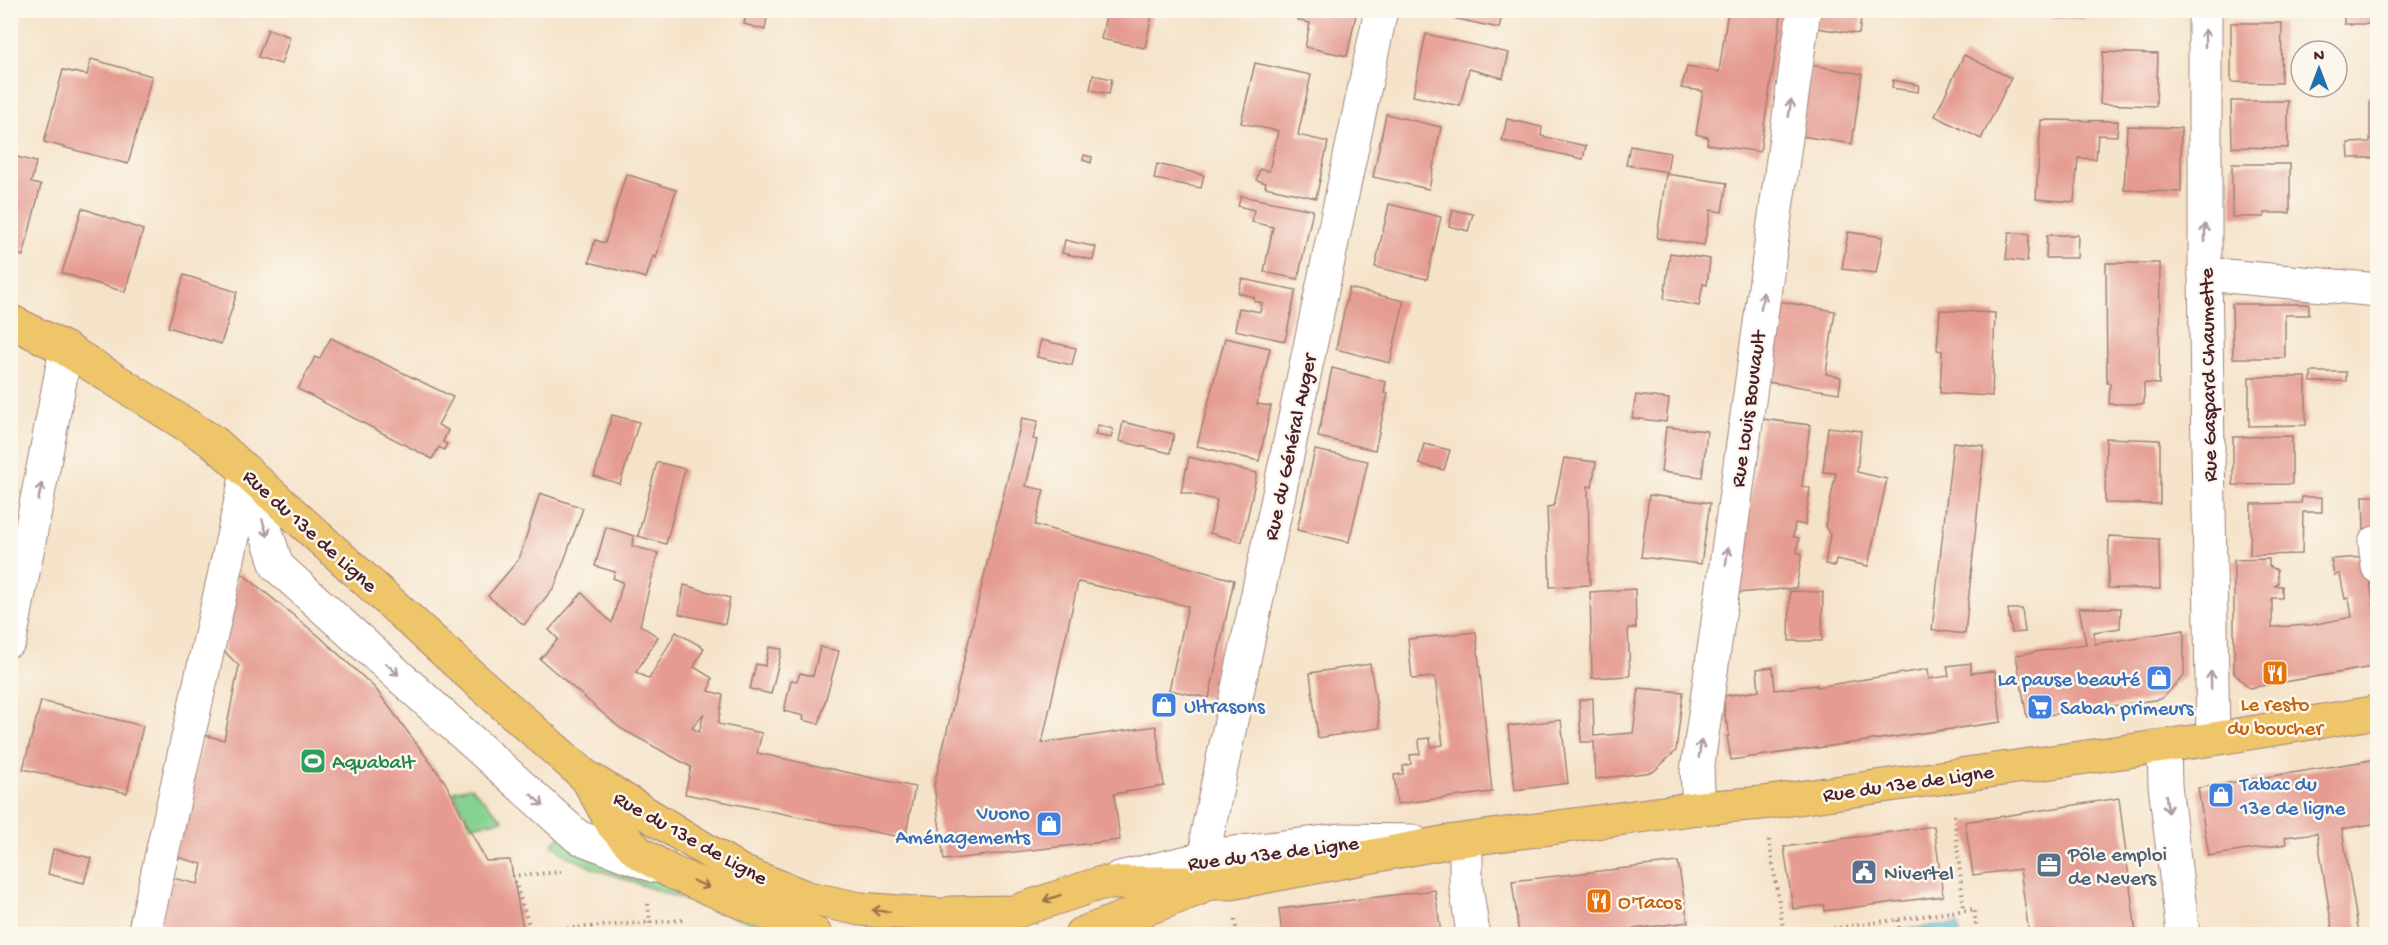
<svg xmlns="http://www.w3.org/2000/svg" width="2388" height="945" viewBox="0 0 2388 945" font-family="'Gochi Hand',sans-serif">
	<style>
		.green { fill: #85d291; stroke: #68785e; stroke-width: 1.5 }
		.water { fill: #52b5d0; stroke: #4e6a7e; stroke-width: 1.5 }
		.building { fill: #e59b91; fill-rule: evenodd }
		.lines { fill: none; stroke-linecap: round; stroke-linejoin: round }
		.minor-casing { stroke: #a0817a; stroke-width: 35 }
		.major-casing { stroke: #a0817a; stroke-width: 35 }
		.path { stroke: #a0817a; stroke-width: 4; stroke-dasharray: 1.5 4.5; stroke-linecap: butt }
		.minor { stroke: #fff; stroke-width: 33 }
		.major { stroke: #eec569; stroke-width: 33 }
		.oneway { stroke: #ae9aa0 }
		.oneway2 { stroke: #9c724a }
		.labels { text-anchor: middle; stroke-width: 5; stroke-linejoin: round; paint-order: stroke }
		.street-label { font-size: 21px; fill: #4a1f2b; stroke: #fbf7ec }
		.shop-label { font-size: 21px; fill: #366cbe; stroke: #fbf7ec; text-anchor: start }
		.food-label { font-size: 21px; fill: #c56008; stroke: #fbf7ec }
		.leisure-label { font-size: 21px; fill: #27864d; stroke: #fbf7ec; text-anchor: start }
		.service-label { font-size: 21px; fill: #4e5e75; stroke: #fbf7ec; text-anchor: start }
	</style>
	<rect width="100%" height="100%" fill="#fbf7ec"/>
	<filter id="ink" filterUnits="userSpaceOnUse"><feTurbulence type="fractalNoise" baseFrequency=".0167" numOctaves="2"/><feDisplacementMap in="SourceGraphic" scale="12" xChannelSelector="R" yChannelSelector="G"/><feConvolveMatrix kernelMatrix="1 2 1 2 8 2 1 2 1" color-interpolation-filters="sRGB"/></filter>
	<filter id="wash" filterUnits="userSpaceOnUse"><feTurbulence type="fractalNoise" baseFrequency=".008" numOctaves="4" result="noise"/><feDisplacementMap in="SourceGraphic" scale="24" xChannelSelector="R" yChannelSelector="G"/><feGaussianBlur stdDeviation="1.35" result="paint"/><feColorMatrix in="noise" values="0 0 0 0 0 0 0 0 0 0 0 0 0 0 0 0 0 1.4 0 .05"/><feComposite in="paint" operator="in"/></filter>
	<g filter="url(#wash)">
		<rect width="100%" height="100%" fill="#f5e3c9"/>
		<g class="green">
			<polygon points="471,787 503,820 471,826 453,791"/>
			<polygon points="564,832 740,910 756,925 593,868 567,856 552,844"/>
		</g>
		<polygon class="water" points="1958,924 1960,934 1907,934 1906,929"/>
		<g id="blocks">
			<g class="building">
				<polygon points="747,10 768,10 765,30 744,24"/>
				<polygon points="1113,10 1153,10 1145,48 1101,39 1106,16 1111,17"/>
				<polygon points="1300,10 1357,10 1347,56 1305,47 1310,23 1298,20"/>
				<polygon points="1435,10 1501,10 1503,11 1499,28 1434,14"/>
				<polygon points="1699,10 1715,10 1714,14"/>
				<polygon points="1728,10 1782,10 1760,152 1707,144 1708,137 1696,134 1703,91 1681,88 1687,67 1719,72"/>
				<polygon points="1819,10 1862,10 1859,34 1816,28"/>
				<polygon points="2048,10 2086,10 2085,19 2047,17"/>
				<rect x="2344" y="10" width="32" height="14"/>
				<polygon points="2231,23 2282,23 2281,83 2231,82"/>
				<polygon points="268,29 290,37 281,64 258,57"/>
				<polygon points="1426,34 1509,53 1503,78 1469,69 1460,106 1413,96"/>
				<polygon points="2103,52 2158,54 2156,106 2100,104"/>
				<polygon points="1964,55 2011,78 1981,139 1935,116"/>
				<polygon points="91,59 152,76 128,164 44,142 63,70 87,75"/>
				<polygon points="1255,63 1311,75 1298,135 1328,142 1316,198 1265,187 1266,183 1256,180 1260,169 1269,171 1278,131 1241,123"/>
				<polygon points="1811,65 1862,74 1852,144 1801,136"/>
				<polygon points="1093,75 1112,79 1109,94 1090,90"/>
				<polygon points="1893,80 1919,85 1918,92 1892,88"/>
				<polygon points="2231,101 2288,101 2288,148 2232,147"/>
				<polygon points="2370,101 2378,101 2378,158 2349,158 2348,143 2370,142"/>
				<polygon points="1386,114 1441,127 1429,189 1373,177"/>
				<polygon points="1507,119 1542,127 1541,136 1586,146 1583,159 1502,141"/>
				<polygon points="2041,120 2118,121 2117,136 2098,135 2096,159 2078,158 2074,202 2036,199"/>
				<polygon points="2127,126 2181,128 2181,192 2124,190"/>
				<polygon points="1630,146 1670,153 1667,172 1626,165"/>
				<polygon points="10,155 36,162 31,183 41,185 23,256 10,252"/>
				<polygon points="1084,155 1092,157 1091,163 1083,160"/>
				<polygon points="1157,164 1204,175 1201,188 1154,179"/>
				<polygon points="2232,164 2290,164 2290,213 2264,213 2264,217 2232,217"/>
				<polygon points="626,174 676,190 656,258 653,256 646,278 589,262 595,240 605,243"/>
				<polygon points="1666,174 1727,183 1722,212 1711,210 1704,245 1657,238"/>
				<polygon points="1241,196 1313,210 1298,279 1264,272 1273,227 1252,222 1254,210 1238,206"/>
				<polygon points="1389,204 1441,217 1427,279 1375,267"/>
				<polygon points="82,208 143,230 125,292 62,273"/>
				<polygon points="1453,210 1473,214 1468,231 1449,226"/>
				<polygon points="1848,232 1883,237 1876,273 1842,269"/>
				<polygon points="2009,232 2029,234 2027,262 2006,259"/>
				<polygon points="2047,235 2078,235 2077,258 2046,258"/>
				<polygon points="1065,240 1096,247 1093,260 1062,253"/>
				<polygon points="1670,253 1710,259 1707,285 1703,284 1699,306 1664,299"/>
				<polygon points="2106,263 2160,263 2159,384 2144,383 2144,404 2109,404 2110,383 2107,383"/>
				<polygon points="184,275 237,292 221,344 168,327"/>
				<polygon points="1242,279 1296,290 1285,341 1235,330 1239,308 1260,312 1262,303 1254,301 1254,297 1238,293"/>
				<polygon points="1349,288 1404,301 1390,363 1336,349"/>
				<polygon points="1778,301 1835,311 1826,374 1841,377 1839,393 1767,382"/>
				<polygon points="2232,304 2309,304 2309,315 2285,315 2285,358 2233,358"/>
				<polygon points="1940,310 1995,313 1992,396 1940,393 1942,351 1937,350"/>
				<polygon points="331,338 453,397 438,425 448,430 443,442 447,444 444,450 439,447 432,459 298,389 315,357 319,359"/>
				<polygon points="1225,338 1270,348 1257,404 1271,406 1259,461 1197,446"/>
				<polygon points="1041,340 1076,348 1072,365 1037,357"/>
				<polygon points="1332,368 1386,382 1384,393 1388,393 1375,450 1318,437"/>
				<polygon points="2311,372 2346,372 2346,381 2311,382"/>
				<polygon points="2249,377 2306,377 2306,425 2249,426"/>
				<polygon points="1636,395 1669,399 1666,422 1632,418"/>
				<polygon points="612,415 639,422 620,484 594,476"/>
				<polygon points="1022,418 1038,421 1033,439 1037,440 1026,486 1044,490 1035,525 1234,580 1209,698 1169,690 1188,606 1078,582 1042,743 1156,726 1164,786 1114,794 1120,840 944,860 934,785"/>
				<polygon points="1762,419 1810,425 1802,486 1810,488 1805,525 1795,523 1793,537 1799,538 1797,552 1802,554 1796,588 1737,593"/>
				<polygon points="1123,422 1174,434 1170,453 1119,441"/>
				<polygon points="1098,425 1113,429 1111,438 1095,435"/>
				<polygon points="1666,427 1707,431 1702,477 1661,472"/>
				<polygon points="1828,427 1861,431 1857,472 1887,479 1868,566 1836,559 1835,566 1825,564 1830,535 1825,526 1836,473 1823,472"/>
				<polygon points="2292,436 2292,484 2233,485 2233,437"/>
				<polygon points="2106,438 2160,440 2160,504 2105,503"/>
				<polygon points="1953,442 1984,446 1965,634 1932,630"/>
				<polygon points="1424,444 1450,450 1444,470 1419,464"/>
				<polygon points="1315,450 1368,461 1349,542 1297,530"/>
				<polygon points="1189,457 1257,473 1242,542 1210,533 1217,500 1181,492"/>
				<polygon points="1564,458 1596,462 1592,487 1588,486 1590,585 1550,587 1547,507 1554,506"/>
				<polygon points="657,462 685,469 666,544 638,536"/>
				<polygon points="540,493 583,508 555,586 524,625 488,596 519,559"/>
				<polygon points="1649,495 1710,503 1701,564 1641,557"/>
				<polygon points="2363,496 2378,496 2378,532 2364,532"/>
				<polygon points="2302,497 2322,497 2322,512 2303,512 2302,554 2250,555 2251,504 2301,503"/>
				<path d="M606,527L634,536L632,546L658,553L640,625L658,637L636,672L649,679L676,632L704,648L694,667L712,678L709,691L723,695L718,724L762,733L757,753L915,787L905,838L685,794L691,767L620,728L540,659L558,639L549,630L582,593L612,623L623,582L613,578L615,572L595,566ZM704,713L699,732L692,728Z"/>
				<polygon points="2109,536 2159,539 2160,589 2108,588"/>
				<polygon points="2366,557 2378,633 2378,666 2249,688 2234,673 2234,560 2269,559 2269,566 2277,570 2278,583 2275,586 2282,586 2282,598 2272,598 2272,627 2311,625 2352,617 2349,598 2345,599 2340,574 2334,575 2331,559"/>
				<polygon points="239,571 320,637 375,688 445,782 486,861 510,860 524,934 157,934 172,878 198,884 202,864 173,856 204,735 224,740 239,666 224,651"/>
				<polygon points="684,585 730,598 725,624 679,614"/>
				<polygon points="1635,589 1636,628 1628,628 1630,676 1592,678 1590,592"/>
				<polygon points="1790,591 1823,592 1822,641 1789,641"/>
				<polygon points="2079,608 2121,608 2120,628 2094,632 2095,644 2184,630 2184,676 2161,699 2027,718 2016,655 2086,644"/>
				<polygon points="2008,609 2022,609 2025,632 2012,633"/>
				<polygon points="1476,632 1492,792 1397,804 1394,775 1403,774 1403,766 1411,764 1410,755 1420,754 1419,739 1430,738 1431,747 1443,745 1435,677 1412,679 1408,639"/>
				<polygon points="769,647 782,649 771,694 750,689 756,664 765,666"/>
				<polygon points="820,647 839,651 819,724 803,720 804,716 784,711 791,680 797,681 800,673 813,676"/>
				<polygon points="1971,663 1971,673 1995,671 2001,722 1731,760 1727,736 1729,736 1728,723 1726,723 1723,696 1759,691 1757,669 1773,667 1775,690 1817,685 1816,687 1928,669 1929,679 1949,676 1947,666"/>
				<polygon points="1370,664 1380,728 1318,738 1310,673"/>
				<polygon points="1639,688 1683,692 1676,751 1653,772 1596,779 1594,742 1581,742 1579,700 1593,698 1594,736 1633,733"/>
				<polygon points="41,701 143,726 127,793 23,769"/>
				<polygon points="1561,720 1568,783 1515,790 1508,726"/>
				<polygon points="2378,759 2378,823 2342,829 2359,934 2333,934 2317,833 2285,837 2286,844 2209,856 2198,788"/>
				<polygon points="2119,798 2136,934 2029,934 2020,869 1973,875 1965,822"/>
				<polygon points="1934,826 1943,896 1825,911 1824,905 1793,909 1784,847"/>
				<polygon points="53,849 91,858 84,883 48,874"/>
				<polygon points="1678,862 1688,922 1594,934 1519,934 1512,881"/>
				<polygon points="1435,890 1441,934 1282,934 1279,909"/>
			</g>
		</g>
	</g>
	<g filter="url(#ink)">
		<use href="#blocks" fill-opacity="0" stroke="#a0817a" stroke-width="1.5"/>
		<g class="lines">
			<g class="minor-casing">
				<g id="minor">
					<polyline points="2205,10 2205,274 2213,739"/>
					<polyline points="2205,274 2378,290"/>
					<polyline points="247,472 277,566 578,837 655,866"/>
					<polyline points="2378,543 2375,543 2378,567"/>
					<polyline points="10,640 66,349"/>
					<polyline points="2164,746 2165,785 2183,934"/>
					<polyline points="1699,808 1697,771 1804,10"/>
					<polyline points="1466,840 1466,886 1473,934"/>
					<polyline points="1119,878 1218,855 1343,840 1412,841"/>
					<polyline points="1213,883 1207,835 1381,10"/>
					<polyline points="144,934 247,474"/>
				</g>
			</g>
			<g class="major-casing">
				<g id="major">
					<polyline points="10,321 66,349 215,443 467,672 585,776 742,872 808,898 860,909 940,915"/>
					<polyline points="588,780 613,825 638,852 671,872 815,934"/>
					<polyline points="951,913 1014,912 1101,883 1231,883 1447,842 1699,808 1763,803 2213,739 2378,712"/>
					<polyline points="1081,934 1198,889"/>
				</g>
			</g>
			<g class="path">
				<polyline points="1954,815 1964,910"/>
				<polyline points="1769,840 1784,934"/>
				<polyline points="648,904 651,934"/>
				<polyline points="1235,920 1237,934"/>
				<polyline points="1898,920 1900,934"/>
				<polyline points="531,931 683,920"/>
				<polyline points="532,934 513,876 561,872"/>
				<polyline points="1792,934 1974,909 1977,934"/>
			</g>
			<use href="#minor" class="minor"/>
			<use href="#major" class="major"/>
		</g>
		<defs><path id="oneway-shaft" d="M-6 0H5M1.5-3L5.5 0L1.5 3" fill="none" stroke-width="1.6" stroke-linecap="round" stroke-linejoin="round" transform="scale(1.5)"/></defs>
		<g class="oneway">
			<use href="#oneway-shaft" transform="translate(2205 38) rotate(-90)"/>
			<use href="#oneway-shaft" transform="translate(1790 108) rotate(-82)"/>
			<use href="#oneway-shaft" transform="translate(2205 233) rotate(-90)"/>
			<use href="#oneway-shaft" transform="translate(1762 301) rotate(-82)"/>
			<use href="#oneway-shaft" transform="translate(40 492) rotate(-79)"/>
			<use href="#oneway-shaft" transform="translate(265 528) rotate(72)"/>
			<use href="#oneway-shaft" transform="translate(1727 556) rotate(-82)"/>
			<use href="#oneway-shaft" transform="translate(392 669) rotate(42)"/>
			<use href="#oneway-shaft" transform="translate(2211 680) rotate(-91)"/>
			<use href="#oneway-shaft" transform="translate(1700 749) rotate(-82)"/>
			<use href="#oneway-shaft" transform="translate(537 800) rotate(42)"/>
			<use href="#oneway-shaft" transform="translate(2167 804) rotate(83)"/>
		</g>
		<g class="oneway2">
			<use href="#oneway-shaft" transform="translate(701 884) rotate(23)"/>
			<use href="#oneway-shaft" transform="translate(1052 898) rotate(161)"/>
			<use href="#oneway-shaft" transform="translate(881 911) rotate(-175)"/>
		</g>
	</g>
	<defs>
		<g id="restaurant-square" transform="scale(1.35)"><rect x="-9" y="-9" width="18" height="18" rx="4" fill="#e8710a" stroke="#fbf7ec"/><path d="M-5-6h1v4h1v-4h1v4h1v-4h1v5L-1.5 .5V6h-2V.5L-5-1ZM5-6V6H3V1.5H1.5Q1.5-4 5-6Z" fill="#fff"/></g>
		<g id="shop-square" transform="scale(1.35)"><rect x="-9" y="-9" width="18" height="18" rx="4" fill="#3f7fe0" stroke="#fbf7ec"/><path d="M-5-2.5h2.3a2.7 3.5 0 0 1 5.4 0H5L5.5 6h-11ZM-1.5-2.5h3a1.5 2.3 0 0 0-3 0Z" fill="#fff"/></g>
		<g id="supermarket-square" transform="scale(1.35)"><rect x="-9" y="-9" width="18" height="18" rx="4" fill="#3f7fe0" stroke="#fbf7ec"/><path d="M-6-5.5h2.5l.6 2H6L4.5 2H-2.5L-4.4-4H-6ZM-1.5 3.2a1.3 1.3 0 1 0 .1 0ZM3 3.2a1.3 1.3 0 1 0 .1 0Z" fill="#fff"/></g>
		<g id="stadium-square" transform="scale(1.35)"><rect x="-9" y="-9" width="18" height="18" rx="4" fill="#2e9e5b" stroke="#fbf7ec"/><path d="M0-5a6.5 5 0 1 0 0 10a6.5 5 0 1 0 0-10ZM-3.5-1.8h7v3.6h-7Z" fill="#fff"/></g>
		<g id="office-square" transform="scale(1.35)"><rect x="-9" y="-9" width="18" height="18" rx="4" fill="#5c6f8a" stroke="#fbf7ec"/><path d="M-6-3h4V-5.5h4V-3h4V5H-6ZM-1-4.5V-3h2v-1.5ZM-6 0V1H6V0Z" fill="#fff"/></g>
		<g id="civic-square" transform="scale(1.35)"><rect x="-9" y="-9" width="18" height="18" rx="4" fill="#5c6f8a" stroke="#fbf7ec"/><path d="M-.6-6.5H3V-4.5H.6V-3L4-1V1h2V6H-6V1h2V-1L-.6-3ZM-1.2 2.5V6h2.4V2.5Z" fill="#fff"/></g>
	</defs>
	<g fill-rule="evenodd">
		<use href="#restaurant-square" x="2275" y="673"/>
		<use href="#shop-square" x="2159" y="678"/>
		<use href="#shop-square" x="1164" y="705"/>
		<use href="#supermarket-square" x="2040" y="707"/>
		<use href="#stadium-square" x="313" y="761"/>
		<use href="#shop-square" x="2221" y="795"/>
		<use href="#shop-square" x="1049" y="824"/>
		<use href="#office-square" x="2049" y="865"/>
		<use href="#civic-square" x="1864" y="872"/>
		<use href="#restaurant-square" x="1599" y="901"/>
	</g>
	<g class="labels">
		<g class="street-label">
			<text transform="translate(2207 375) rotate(-91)" y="7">Rue Gaspard Chaumette</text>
			<text transform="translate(1747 409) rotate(-82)" y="7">Rue Louis Bouvault</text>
			<text transform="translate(1289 447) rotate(-78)" y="7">Rue du Général Auger</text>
			<text transform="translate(311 530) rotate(42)" y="7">Rue du 13e de Ligne</text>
			<text transform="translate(1908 782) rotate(-8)" y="7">Rue du 13e de Ligne</text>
			<text transform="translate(691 837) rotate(29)" y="7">Rue du 13e de Ligne</text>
			<text transform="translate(1273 852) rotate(-7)" y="7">Rue du 13e de Ligne</text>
		</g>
		<g class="shop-label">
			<text x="2140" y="685" text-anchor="end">La pause beauté</text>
			<text x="1184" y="712">Ultrasons</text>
			<text x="2060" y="714">Sabah primeurs</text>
			<text x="2240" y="790">Tabac du<tspan x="2240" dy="24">13e de ligne</tspan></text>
			<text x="1030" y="819" text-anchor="end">Vuono<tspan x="1030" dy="24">Aménagements</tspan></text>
		</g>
		<g class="food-label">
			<text x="2275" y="710">Le resto<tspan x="2275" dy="24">du boucher</tspan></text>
			<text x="1618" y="908" text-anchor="start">O'Tacos</text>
		</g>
		<g class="leisure-label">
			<text x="332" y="768">Aquabalt</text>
		</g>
		<g class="service-label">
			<text x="2068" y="860">Pôle emploi<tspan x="2068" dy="24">de Nevers</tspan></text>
			<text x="1884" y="879">Nivertel</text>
		</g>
	</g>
	<rect width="2388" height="945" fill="none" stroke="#fbf7ec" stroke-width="36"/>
	<g transform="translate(2319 69)"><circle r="28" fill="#fbf7ec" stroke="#b4a19f" stroke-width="1.5"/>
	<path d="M0-4.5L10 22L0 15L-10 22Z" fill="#1f6fb2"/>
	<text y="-9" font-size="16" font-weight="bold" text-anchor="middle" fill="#4a1f2b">N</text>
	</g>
</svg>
